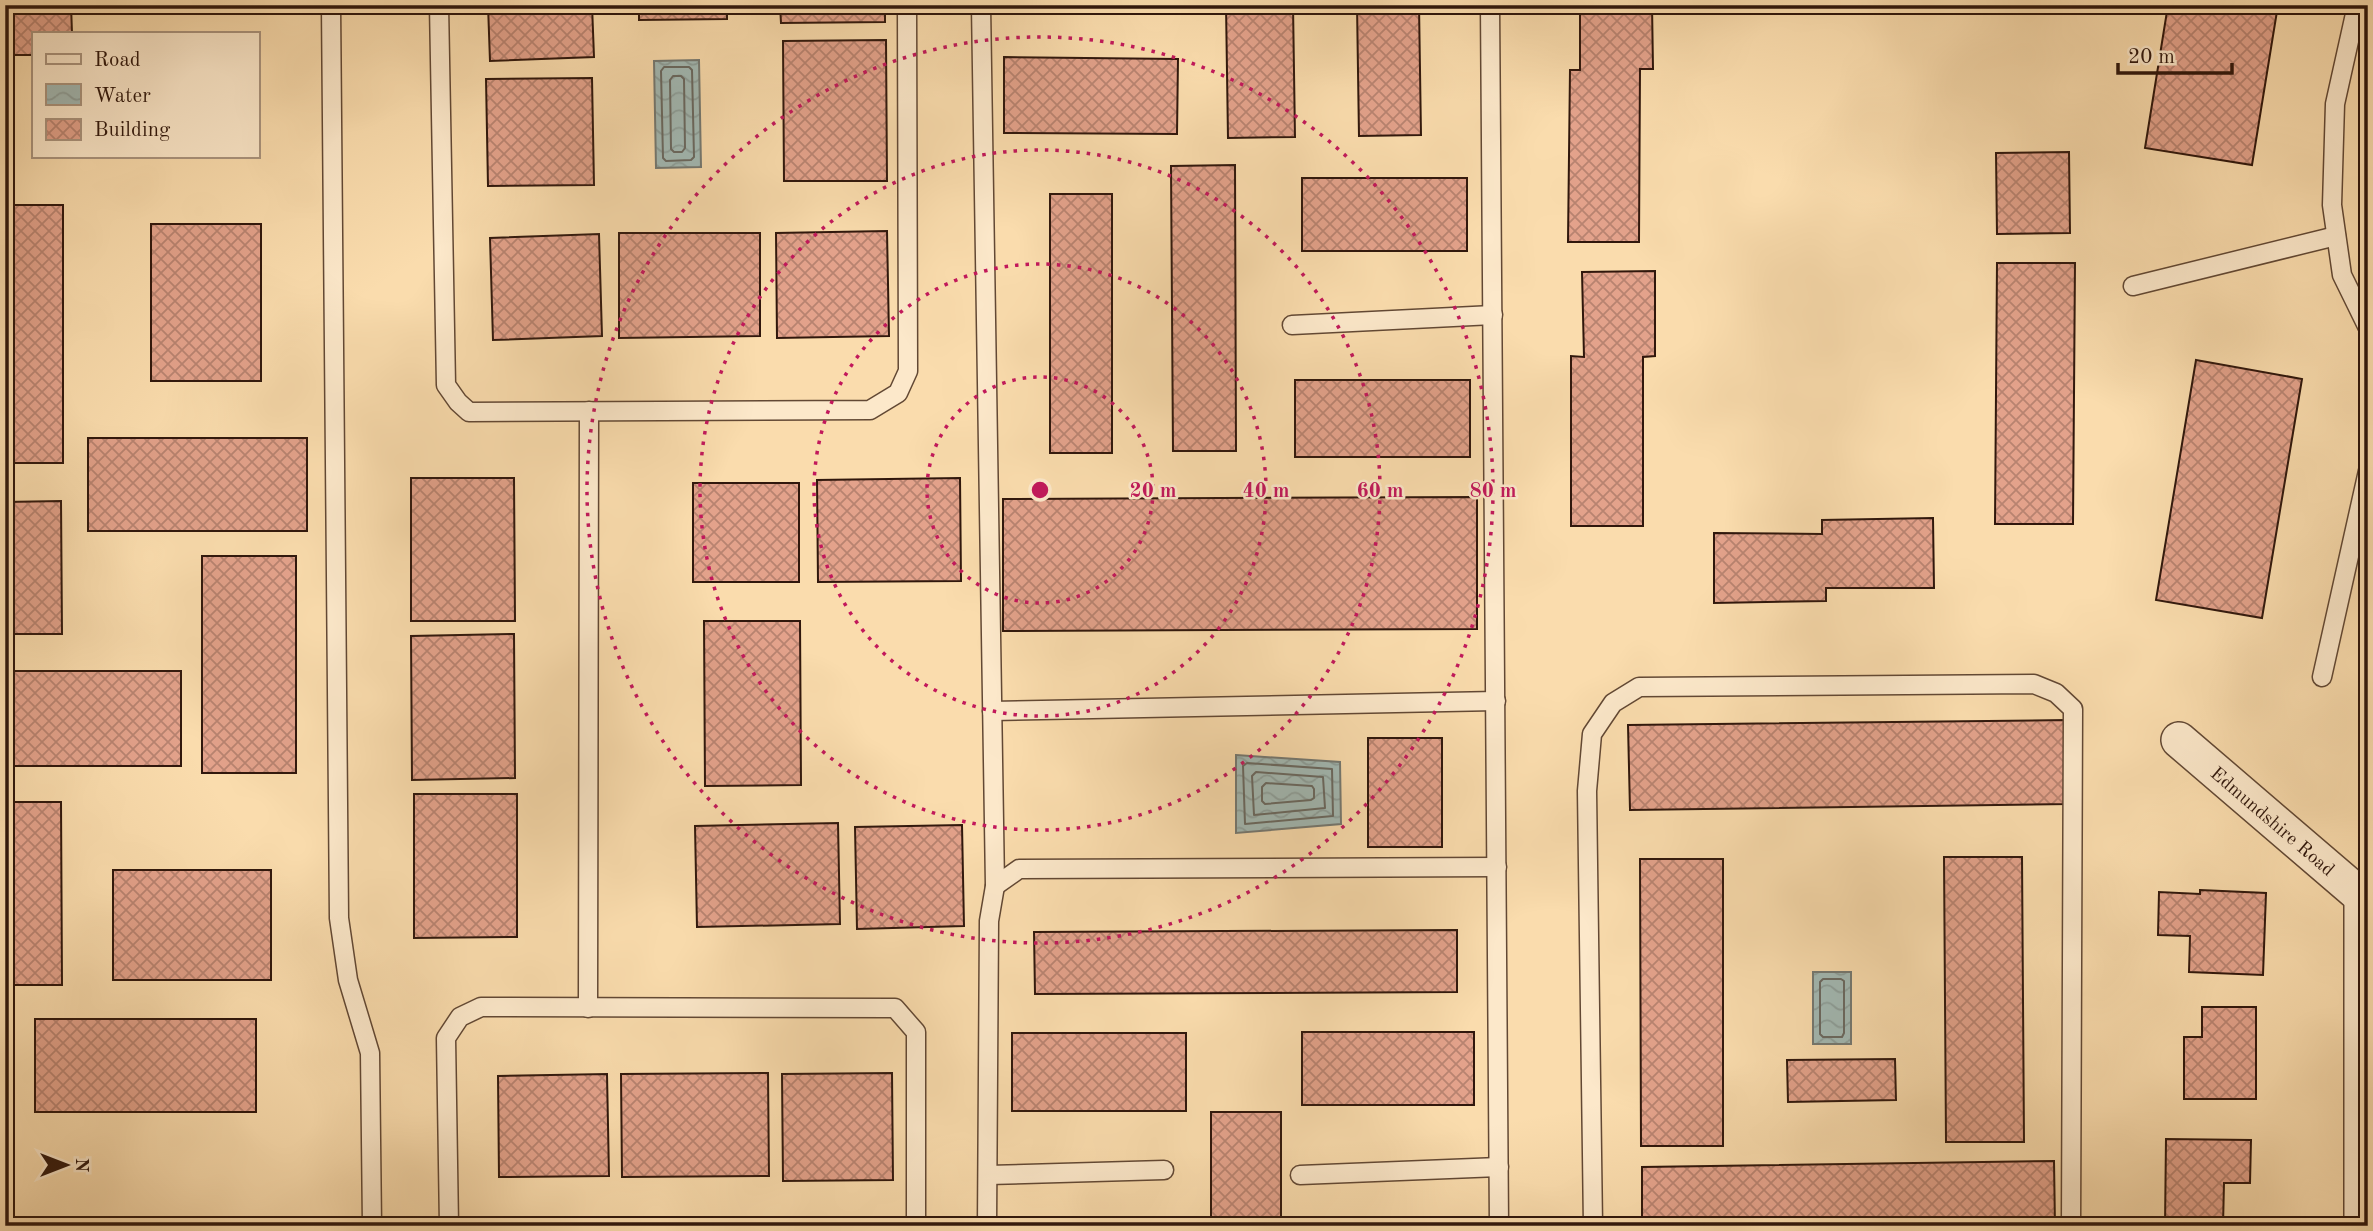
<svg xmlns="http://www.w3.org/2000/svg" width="2373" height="1231" viewBox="0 0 2373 1231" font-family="'Old Standard TT',serif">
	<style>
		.water { fill: url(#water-waves); stroke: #747871; stroke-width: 2 }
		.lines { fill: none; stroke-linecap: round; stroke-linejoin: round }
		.shore { stroke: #696860; stroke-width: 2 }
		.building { fill: url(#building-cross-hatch); stroke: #30170c; stroke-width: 2 }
		.service-casing { stroke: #624834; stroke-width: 21 }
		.minor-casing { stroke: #624834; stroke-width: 38 }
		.service { stroke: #fce8ca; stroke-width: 18 }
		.minor { stroke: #fce8ca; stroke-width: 35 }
		.ring { fill: none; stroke: #c2185b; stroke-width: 3.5; stroke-dasharray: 3.5 7 }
		.labels { text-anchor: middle; stroke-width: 5; stroke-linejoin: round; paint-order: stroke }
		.street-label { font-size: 19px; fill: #30170c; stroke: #fce8ca }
		.centre { fill: #c2185b; stroke: #fce8ca; stroke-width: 3.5 }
		.ring-label { font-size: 21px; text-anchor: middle; font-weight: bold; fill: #c2185b; stroke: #fce8ca; stroke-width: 5; stroke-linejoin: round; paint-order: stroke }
	</style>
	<defs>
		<pattern id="water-waves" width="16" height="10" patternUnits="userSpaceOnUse" patternTransform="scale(1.75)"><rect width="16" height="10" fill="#a2b9b4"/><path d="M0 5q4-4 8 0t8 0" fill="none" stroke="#8c9e9a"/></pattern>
		<pattern id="building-cross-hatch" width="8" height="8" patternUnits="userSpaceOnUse" patternTransform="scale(1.75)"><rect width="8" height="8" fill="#e3a28b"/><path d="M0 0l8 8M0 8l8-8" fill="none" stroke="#b88370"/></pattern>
	</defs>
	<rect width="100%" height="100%" fill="#fadcad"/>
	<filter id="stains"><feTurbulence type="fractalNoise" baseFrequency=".00286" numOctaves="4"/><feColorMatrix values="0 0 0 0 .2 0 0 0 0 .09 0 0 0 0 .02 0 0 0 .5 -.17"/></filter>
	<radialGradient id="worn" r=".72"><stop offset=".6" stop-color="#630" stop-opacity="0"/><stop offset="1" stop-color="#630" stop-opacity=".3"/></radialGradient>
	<g class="water">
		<polygon points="699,60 701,167 656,168 654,61"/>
		<polygon points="1236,755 1340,762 1341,824 1236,833"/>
		<rect x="1813" y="972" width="38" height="72"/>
	</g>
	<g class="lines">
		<g class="shore">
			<polygon points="664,67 689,67 692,70 694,157 691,160 666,161 663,158 661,71"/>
			<polygon points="673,76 681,76 684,79 685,148 682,152 674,152 671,149 670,80"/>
			<polygon points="1247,763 1332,769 1333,816 1245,824 1243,766"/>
			<polygon points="1256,772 1323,777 1325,808 1254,815 1252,776"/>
			<polygon points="1266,783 1312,786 1314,789 1314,798 1311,800 1265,804 1262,801 1262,787"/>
			<polygon points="1823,979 1841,979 1844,981 1844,1033 1842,1037 1823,1037 1820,1034 1820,982"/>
		</g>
	</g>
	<g class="building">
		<polygon points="5,5 71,5 72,33 33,33 33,55 5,55"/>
		<polygon points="488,5 592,5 594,57 490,61"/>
		<polygon points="639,5 727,5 727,19 639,20"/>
		<polygon points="780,5 885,5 885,22 781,23"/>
		<polygon points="1226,5 1293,5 1295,137 1228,138"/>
		<polygon points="1357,5 1419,5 1421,135 1359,136"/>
		<polygon points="1580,5 1652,5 1653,69 1640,69 1639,242 1568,242 1570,70 1580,70"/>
		<polygon points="2168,5 2278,5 2252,165 2145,148"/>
		<polygon points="886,40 887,181 784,181 783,41"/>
		<polygon points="1004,57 1178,59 1177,134 1004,133"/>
		<polygon points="592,78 594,185 488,186 486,79"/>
		<polygon points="2069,152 2070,233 1997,234 1996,153"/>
		<polygon points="1235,165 1236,451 1173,451 1171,166"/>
		<rect x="1302" y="178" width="165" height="73"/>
		<rect x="1050" y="194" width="62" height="259"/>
		<rect x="5" y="205" width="58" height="258"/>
		<rect x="151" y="224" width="110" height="157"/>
		<polygon points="887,231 889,336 777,338 776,233"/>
		<polygon points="619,233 760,233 760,336 619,338"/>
		<polygon points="599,234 602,336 493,340 490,238"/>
		<polygon points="1997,263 2075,263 2073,524 1995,524"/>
		<polygon points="1655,271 1655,356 1643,357 1643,526 1571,526 1571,356 1584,357 1582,272"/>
		<polygon points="2196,360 2302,379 2262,618 2156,600"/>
		<rect x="1295" y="380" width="175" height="77"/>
		<rect x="88" y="438" width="219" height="93"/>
		<polygon points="411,478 514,478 515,621 411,621"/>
		<polygon points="960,478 961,581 818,582 817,480"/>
		<rect x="693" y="483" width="106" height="99"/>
		<polygon points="1477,497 1477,629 1003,631 1003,499"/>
		<polygon points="61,501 62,634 5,634 5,502"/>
		<polygon points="1933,518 1934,588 1826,588 1826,601 1714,603 1714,533 1822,534 1822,520"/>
		<rect x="202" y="556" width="94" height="217"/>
		<polygon points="704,621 800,621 801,785 705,786"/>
		<polygon points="514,634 515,778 412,780 411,636"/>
		<rect x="5" y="671" width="176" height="95"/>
		<polygon points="2067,720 2069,804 1630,810 1628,725"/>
		<rect x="1368" y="738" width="74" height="109"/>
		<polygon points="414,794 517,794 517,937 414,938"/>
		<polygon points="5,802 61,802 62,985 5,985"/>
		<polygon points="838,823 840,924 697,927 695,826"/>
		<polygon points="962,825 964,926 857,929 855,827"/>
		<polygon points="1944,857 2022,857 2024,1142 1946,1142"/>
		<polygon points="1640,859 1723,859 1723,1146 1641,1146"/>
		<rect x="113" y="870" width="158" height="110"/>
		<polygon points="2200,890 2266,893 2263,975 2189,972 2190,936 2158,935 2159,892 2200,894"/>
		<polygon points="1457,930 1457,992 1035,994 1034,932"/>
		<polygon points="2202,1007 2256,1007 2256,1099 2184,1099 2184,1037 2202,1037"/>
		<rect x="35" y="1019" width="221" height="93"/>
		<rect x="1302" y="1032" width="172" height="73"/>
		<rect x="1012" y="1033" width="174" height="78"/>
		<polygon points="1895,1059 1896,1100 1788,1102 1787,1060"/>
		<polygon points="768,1073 769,1176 622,1177 621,1074"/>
		<polygon points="892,1073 893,1180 783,1181 782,1074"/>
		<polygon points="607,1074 609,1176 499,1177 498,1076"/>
		<rect x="1211" y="1112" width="70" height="114"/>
		<polygon points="2166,1139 2251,1140 2250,1183 2224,1183 2223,1226 2165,1226"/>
		<polygon points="2054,1161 2055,1226 1642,1226 1642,1167"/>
		<rect x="792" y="1224" width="106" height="2"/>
	</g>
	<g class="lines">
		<g class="service-casing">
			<g id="service">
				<polyline points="331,5 339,918 348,980 370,1053 372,1226"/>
				<polyline points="439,5 446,385 458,402 469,412 870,410 898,393 908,371 907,5"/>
				<polyline points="981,5 995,886 989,921 987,1226"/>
				<polyline points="1490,5 1499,1226"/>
				<polyline points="2357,5 2335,104 2332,205 2342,275 2368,328"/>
				<polyline points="2133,286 2336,236"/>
				<polyline points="1292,325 1493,315"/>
				<polyline points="2322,677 2368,471"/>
				<polyline points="992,711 1496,701"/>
				<polyline points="995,886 1019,869 1497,867"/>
				<polyline points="588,1008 589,411"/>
				<polyline points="988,1175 1164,1170"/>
				<polyline points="1300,1175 1499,1167"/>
				<polyline points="449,1226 446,1038 460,1017 481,1007 895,1008 916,1032 916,1226"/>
				<polyline points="1593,1226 1587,791 1592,734 1613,703 1639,687 2034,684 2056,693 2073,709 2071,1226"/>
			</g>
		</g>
		<g class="minor-casing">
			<g id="minor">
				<path id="s1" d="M2179,740L2368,902"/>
				<polyline points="2362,898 2362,1226"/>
			</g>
		</g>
		<use href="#service" class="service"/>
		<use href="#minor" class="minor"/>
	</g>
	<g class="ring">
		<circle cx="1040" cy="490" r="113"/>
		<circle cx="1040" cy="490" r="226"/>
		<circle cx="1040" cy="490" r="340"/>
		<circle cx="1040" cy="490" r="453"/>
	</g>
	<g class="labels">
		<g class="street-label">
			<text dy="7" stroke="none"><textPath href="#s1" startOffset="124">Edmundshire Road</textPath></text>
		</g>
	</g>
	<circle cx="1040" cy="490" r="10" class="centre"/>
	<g class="ring-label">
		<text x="1153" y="497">20 m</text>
		<text x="1266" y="497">40 m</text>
		<text x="1380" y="497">60 m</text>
		<text x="1493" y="497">80 m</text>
	</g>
	<rect width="2373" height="1231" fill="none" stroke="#fadcad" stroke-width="28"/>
	<rect x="7" y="7" width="2359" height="1217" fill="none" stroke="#30170c" stroke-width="3.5"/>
	<rect x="14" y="14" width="2345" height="1203" fill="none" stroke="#30170c" stroke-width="2"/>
	<rect x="32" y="32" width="228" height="126" fill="#fce8ca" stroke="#aa947e" stroke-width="2"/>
	<rect x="46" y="54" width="35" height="10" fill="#fce8ca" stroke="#aa947e" stroke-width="2"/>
	<text x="94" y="66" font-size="21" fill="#30170c">Road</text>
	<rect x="46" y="84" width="35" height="21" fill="url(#water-waves)" stroke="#aa947e" stroke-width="2"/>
	<text x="94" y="102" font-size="21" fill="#30170c">Water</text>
	<rect x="46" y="119" width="35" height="21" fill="url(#building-cross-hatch)" stroke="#aa947e" stroke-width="2"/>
	<text x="94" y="136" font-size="21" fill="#30170c">Building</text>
	<g transform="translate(66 1165) rotate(90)" stroke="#fce8ca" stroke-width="5" paint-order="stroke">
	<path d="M0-5L12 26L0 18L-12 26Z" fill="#30170c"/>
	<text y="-10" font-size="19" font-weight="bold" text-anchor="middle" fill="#30170c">N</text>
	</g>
	<path d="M2118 63v10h114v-10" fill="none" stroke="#30170c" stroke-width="3.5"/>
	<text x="2128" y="63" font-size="21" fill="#30170c" stroke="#fce8ca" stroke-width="5" paint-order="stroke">20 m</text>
	<rect width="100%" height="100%" filter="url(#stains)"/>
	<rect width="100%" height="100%" fill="url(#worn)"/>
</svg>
